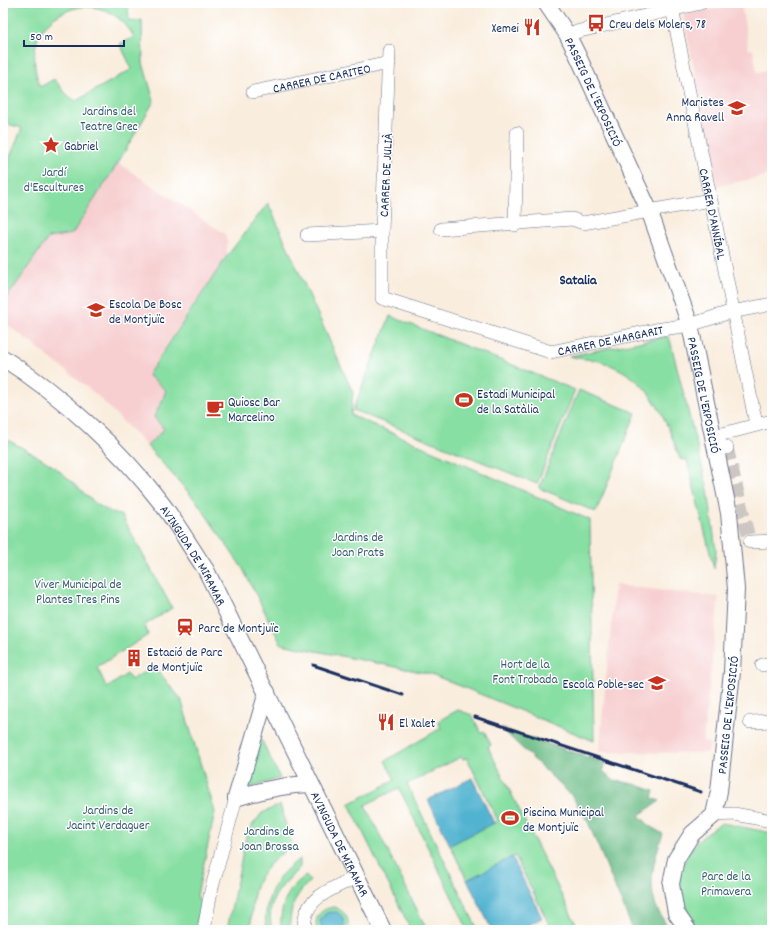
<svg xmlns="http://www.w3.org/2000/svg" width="775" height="933" viewBox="0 0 775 933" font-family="Dekko,sans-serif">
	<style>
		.built { fill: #f7cfd0 }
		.green { fill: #88dfa3; stroke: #528780; fill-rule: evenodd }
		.forest { fill: #6ebe89; stroke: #447674 }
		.water { fill: #51b3d0; stroke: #367197 }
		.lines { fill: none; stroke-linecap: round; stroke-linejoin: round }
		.minor-tunnel { stroke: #cdc7c4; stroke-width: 13; stroke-dasharray: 13 6; stroke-linecap: butt }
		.minor-casing { stroke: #69728a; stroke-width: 14 }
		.tertiary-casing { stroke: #69728a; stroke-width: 18 }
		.minor { stroke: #fff; stroke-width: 13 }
		.tertiary { stroke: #fff; stroke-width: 16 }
		.rail { stroke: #1b2f5e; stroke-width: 3 }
		.labels { text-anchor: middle; stroke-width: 3; stroke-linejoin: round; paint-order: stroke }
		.poi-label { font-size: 13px; fill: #1b2f5e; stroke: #fff; text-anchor: start }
		.street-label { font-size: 13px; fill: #1b2f5e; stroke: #fff }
		.park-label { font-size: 13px; fill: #365b6f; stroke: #fff }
		.neighbourhood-label { font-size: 14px; font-weight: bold; fill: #1b2f5e; stroke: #fff }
	</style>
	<rect width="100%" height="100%" fill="#fff"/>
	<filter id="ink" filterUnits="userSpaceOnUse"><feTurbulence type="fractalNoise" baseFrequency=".025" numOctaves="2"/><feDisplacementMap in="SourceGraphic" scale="8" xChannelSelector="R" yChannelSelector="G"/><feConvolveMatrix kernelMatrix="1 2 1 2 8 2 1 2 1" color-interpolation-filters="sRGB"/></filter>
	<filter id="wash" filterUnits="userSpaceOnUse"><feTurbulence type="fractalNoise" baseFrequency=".012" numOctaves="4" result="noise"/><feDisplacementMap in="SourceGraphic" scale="16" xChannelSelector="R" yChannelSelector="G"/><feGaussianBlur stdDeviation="0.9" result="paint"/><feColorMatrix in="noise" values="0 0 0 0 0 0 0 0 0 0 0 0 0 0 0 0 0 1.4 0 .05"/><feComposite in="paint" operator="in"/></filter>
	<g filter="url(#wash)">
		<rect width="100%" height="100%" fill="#f9eddd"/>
		<g class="built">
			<polygon points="741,4 749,50 753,49 757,72 772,69 772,175 718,186 683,15"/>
			<polygon points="118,163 225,234 227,242 227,256 167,344 148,375 166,390 163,399 155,414 164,429 147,446 97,395 3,321 3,299 11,292 48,238 72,234"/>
			<polygon points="615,585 719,597 703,742 710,743 708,753 599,752"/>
		</g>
		<g class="green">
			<path d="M3,3H142L128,6L129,22L142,20L143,63L154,101L118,163L72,234L48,238L11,292L3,299V188L5,189L8,180L3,177V174L22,128L3,123ZM80,7C104,5 122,16 134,37L120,44L132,69L76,101L68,96L54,79L40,87C26,49 38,16 80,7Z"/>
			<polygon points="268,203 353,393 351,415 590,520 594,741 431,674 281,644 243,569 197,502 147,446 164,429 154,417 163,399 166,390 148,375 227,256"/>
			<polygon points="390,316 575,390 537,484 353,410"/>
			<path d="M669,336L708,490L716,551L714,569L687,460L680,459C664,414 650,376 599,361C590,359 579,359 569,356Z"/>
			<polygon points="579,390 636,413 596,512 539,488"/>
			<path d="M3,437C21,448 42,457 58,470C82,488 91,507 122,516L172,608L145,625L148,635L97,667L107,688L127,674L131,680L154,666L181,699L215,812L197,895L200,904L196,930H3Z"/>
			<polygon points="458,710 472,715 481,733 484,731 491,745 488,747 579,930 552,930 515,856 467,880 450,845 498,821 467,758 463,759 461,757 407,784 478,930 468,930 399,788 365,805 427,930 411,930 349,804 395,780 385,761 441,728 438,721"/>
			<polygon points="256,740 262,741 280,778 250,788 247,785"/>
			<path d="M280,805L292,845C256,873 252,884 251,930H227L247,832L262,813Z"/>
			<path d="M722,823L772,833V930C760,930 709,933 701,930C693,927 689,919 685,912C667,877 690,840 722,823Z"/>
			<path d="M300,859V867C281,888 265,898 272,930H266C263,901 275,874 300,859Z"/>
			<path d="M306,876L310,881C295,895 289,909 290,930H281C279,909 287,887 306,876Z"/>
			<path d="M334,907C345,911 351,919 347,930H343L344,926L329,912L322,917V930H317C313,917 322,908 334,907Z"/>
		</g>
		<path class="forest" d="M501,728L605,763L603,771L613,780L634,784L654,791L652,798L660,801L639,815L651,827L663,834C655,856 647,882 656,906C659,914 665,922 670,930H633L588,822L572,796Z"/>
		<g class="water">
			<polygon points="472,778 494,823 450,845 428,800"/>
			<polygon points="512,857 542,918 518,930 492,930 467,880"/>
			<path d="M329,912H337C344,917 346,922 343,930H322L320,921L325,914Z"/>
		</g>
	</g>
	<g filter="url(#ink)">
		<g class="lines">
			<polyline class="minor-tunnel" points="727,448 750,542"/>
			<g class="minor-casing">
				<g id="minor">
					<path id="s1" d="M671,3L756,424"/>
					<polyline points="567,34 701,3"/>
					<path id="s2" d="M389,51L382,231V298L551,352L655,330L690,325L727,313L772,304"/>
					<path id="s3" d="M253,92L389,63"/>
					<polyline points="515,225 517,133"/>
					<polyline points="441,229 572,219 583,223 710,200"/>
					<polyline points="307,235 382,231"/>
					<polyline points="715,436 772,421"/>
					<polyline points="716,443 727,448"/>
					<polyline points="750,542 772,541"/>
					<polyline points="762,665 772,663"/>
					<polyline points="750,722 772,721"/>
					<polyline points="714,815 734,814 772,821"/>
					<polyline points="204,930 211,891 236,798"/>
					<path d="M305,930C300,898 333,889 356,877"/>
				</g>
			</g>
			<g class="tertiary-casing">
				<g id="tertiary">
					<path id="s4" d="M546,3L567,34L577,54L649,210L690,325L729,513L736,589L732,672L719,791L714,815L692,834L676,859L671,884L676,913L688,930"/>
					<path id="s5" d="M3,358C61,395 120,449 162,504C178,525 191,548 206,570L383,930"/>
					<polyline points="236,798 267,692"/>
					<path d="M236,798C261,790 284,785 310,784"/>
				</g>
			</g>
			<use href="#minor" class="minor"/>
			<use href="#tertiary" class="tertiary"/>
			<g class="rail">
				<polyline points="313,665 403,695"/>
				<polyline points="475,717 701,792"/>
			</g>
		</g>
	</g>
	<defs>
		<g id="bus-bare" transform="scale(1.38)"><path d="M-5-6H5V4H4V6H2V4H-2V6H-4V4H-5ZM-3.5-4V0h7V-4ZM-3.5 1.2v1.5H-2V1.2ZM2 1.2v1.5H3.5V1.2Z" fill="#c8321e" stroke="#fff" stroke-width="2.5" paint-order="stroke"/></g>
		<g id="restaurant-bare" transform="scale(1.38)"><path d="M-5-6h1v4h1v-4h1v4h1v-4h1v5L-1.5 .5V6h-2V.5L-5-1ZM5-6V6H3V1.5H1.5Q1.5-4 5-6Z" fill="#c8321e" stroke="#fff" stroke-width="2.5" paint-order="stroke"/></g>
		<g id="school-bare" transform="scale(1.38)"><path d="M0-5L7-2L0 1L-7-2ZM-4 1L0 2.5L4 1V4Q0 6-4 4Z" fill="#c8321e" stroke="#fff" stroke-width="2.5" paint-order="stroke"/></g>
		<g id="sight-bare" transform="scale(1.38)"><path d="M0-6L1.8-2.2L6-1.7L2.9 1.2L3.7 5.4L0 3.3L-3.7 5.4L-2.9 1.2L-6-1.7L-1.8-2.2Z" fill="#c8321e" stroke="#fff" stroke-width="2.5" paint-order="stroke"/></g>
		<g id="stadium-bare" transform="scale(1.38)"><path d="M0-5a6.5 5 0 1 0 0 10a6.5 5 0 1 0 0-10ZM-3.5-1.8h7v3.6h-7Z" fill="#c8321e" stroke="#fff" stroke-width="2.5" paint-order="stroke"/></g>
		<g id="cafe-bare" transform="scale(1.38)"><path d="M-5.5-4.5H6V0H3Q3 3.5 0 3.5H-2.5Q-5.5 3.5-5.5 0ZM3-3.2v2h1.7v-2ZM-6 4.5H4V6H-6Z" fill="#c8321e" stroke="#fff" stroke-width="2.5" paint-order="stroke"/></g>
		<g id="station-bare" transform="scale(1.38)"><path d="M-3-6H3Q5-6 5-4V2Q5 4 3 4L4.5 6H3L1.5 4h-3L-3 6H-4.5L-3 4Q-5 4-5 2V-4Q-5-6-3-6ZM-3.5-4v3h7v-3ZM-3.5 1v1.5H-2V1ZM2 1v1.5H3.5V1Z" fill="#c8321e" stroke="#fff" stroke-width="2.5" paint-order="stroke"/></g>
		<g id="building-bare" transform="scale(1.38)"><path d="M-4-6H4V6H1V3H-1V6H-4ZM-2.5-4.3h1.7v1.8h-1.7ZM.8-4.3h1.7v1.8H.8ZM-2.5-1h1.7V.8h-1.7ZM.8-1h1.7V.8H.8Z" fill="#c8321e" stroke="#fff" stroke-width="2.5" paint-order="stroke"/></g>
	</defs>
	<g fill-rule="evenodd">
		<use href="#bus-bare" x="596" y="23"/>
		<use href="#restaurant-bare" x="532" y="27"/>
		<use href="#school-bare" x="737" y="108"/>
		<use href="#sight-bare" x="51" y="145"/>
		<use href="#school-bare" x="96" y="310"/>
		<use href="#stadium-bare" x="464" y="400"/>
		<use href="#cafe-bare" x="215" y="408"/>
		<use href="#station-bare" x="185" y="627"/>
		<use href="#building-bare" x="134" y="658"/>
		<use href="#school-bare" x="657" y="683"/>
		<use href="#restaurant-bare" x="386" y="722"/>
		<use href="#stadium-bare" x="510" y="818"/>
	</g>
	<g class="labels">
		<g class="poi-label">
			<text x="609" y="28">Creu dels Molers, 78</text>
			<text x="519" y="32" text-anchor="end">Xemei</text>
			<text x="724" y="106" text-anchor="end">Maristes<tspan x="724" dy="15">Anna Ravell</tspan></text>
			<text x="64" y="150">Gabriel</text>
			<text x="109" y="308">Escola De Bosc<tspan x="109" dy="15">de Montjuïc</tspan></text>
			<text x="477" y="398">Estadi Municipal<tspan x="477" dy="15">de la Satàlia</tspan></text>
			<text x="228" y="406">Quiosc Bar<tspan x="228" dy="15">Marcelino</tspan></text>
			<text x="198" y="632">Parc de Montjuïc</text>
			<text x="147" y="656">Estació de Parc<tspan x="147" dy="15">de Montjuïc</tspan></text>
			<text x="644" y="688" text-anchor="end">Escola Poble-sec</text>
			<text x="399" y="727">El Xalet</text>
			<text x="523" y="816">Piscina Municipal<tspan x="523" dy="15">de Montjuïc</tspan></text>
		</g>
		<g class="street-label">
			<text dy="5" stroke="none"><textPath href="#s3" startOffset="70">CARRER DE CARITEO</textPath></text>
			<text dy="5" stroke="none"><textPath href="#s4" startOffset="101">PASSEIG DE L'EXPOSICIÓ</textPath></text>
			<text transform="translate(385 175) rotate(-87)" y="5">CARRER DE JULIÀ</text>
			<text dy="5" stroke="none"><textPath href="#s1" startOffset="215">CARRER D'ANNÍBAL</textPath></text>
			<text dy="5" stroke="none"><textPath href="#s2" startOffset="485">CARRER DE MARGARIT</textPath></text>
			<text dy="5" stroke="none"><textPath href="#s4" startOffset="425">PASSEIG DE L'EXPOSICIÓ</textPath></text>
			<text dy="5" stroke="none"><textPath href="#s5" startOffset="277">AVINGUDA DE MIRAMAR</textPath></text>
			<text transform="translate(727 715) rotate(-84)" y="5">PASSEIG DE L'EXPOSICIÓ</text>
			<text dy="5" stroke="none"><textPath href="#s5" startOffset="601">AVINGUDA DE MIRAMAR</textPath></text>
		</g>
		<g class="park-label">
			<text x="109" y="115">Jardins del<tspan x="109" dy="15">Teatre Grec</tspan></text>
			<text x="54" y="176">Jardí<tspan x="54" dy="15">d'Escultures</tspan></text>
			<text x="358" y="541">Jardins de<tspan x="358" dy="15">Joan Prats</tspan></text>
			<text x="78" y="588">Viver Municipal de<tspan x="78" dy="15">Plantes Tres Pins</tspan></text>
			<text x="525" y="668">Hort de la<tspan x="525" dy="15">Font Trobada</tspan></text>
			<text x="108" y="814">Jardins de<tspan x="108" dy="15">Jacint Verdaguer</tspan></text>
			<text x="269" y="835">Jardins de<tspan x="269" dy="15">Joan Brossa</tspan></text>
			<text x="726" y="880">Parc de la<tspan x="726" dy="15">Primavera</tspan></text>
		</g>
		<g class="neighbourhood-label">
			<text x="578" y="284">Satalia</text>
		</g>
	</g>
	<rect width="775" height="933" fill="none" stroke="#fff" stroke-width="16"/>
	<path d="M24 40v6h100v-6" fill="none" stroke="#1b2f5e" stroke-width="2"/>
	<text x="30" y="40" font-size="12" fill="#1b2f5e" stroke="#ffffff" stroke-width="3" paint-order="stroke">50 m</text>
</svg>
